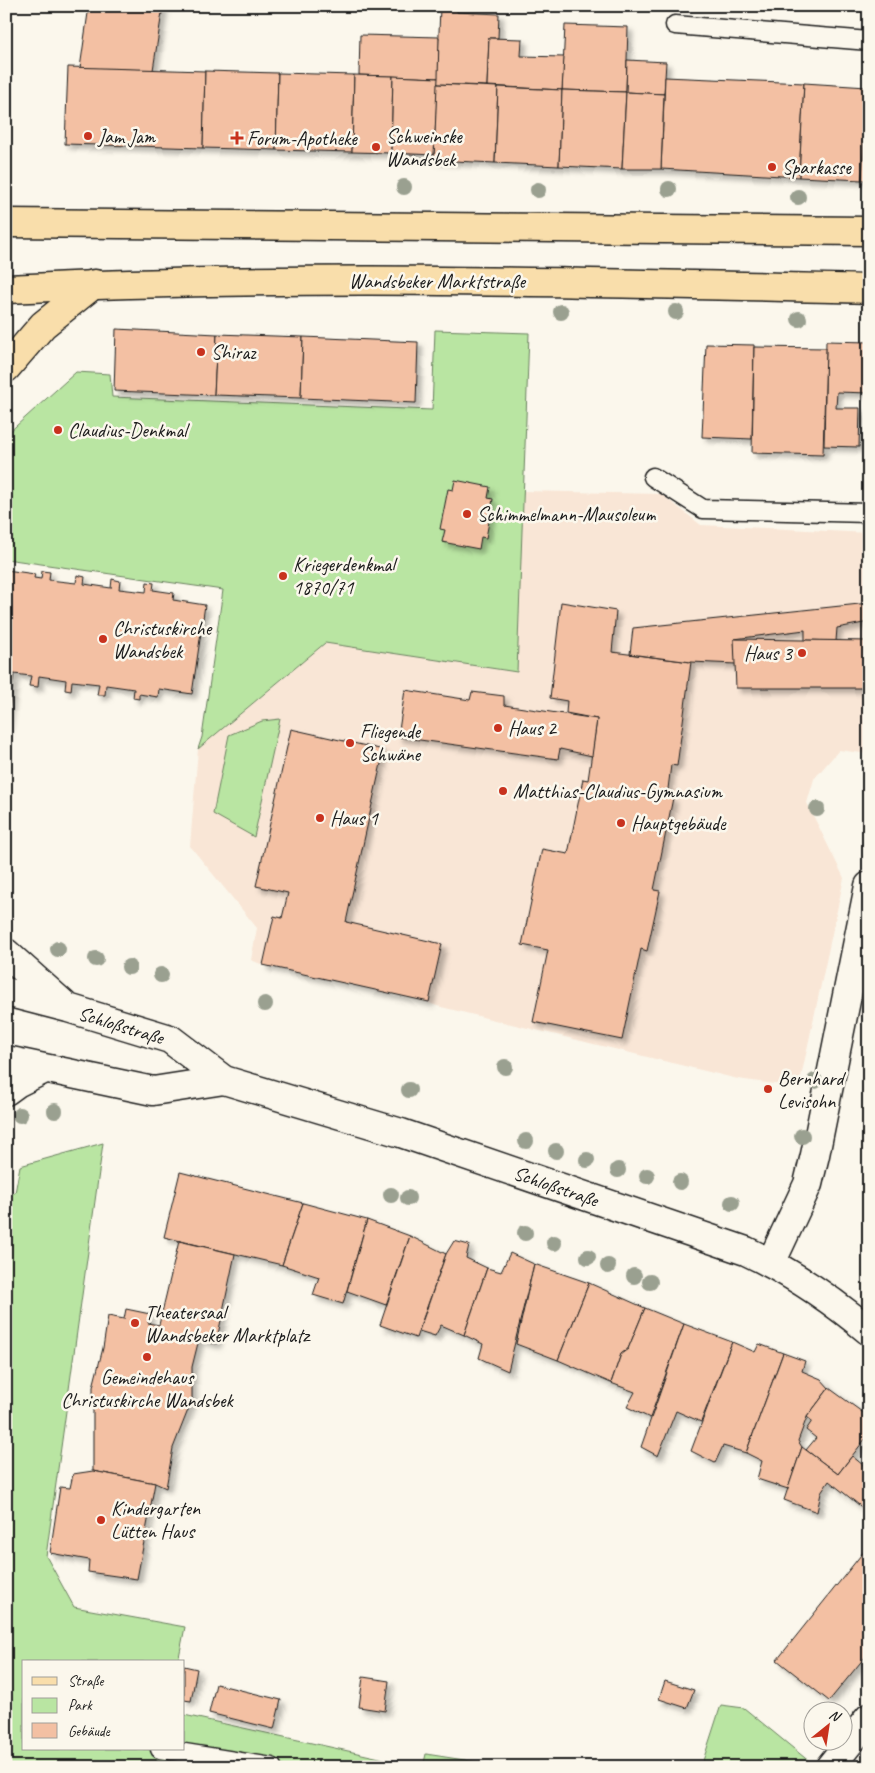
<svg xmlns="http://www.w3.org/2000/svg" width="875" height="1773" viewBox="0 0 875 1773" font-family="Caveat,sans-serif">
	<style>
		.built { fill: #f9e6d6 }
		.green { fill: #b9e5a2; stroke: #6a805f }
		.building { fill: #f3c0a3; stroke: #1c1c1c; filter: url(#shadow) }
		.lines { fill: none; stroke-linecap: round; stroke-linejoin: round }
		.lane-casing { stroke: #1c1c1c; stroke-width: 21 }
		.street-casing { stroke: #1c1c1c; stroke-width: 31 }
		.secondary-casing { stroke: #1c1c1c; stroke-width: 31 }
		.primary-casing { stroke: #1c1c1c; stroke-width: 31 }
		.lane { stroke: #fbf7ec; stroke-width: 18 }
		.street { stroke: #fbf7ec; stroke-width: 28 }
		.secondary { stroke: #fbf7ec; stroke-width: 28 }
		.primary { stroke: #f9deab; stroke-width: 28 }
		.tree { fill: #9aa090 }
		.poi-dot { fill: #c8321e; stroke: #fbf7ec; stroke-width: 2 }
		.labels { text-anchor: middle; stroke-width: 5; stroke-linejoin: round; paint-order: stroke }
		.poi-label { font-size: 20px; fill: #1c1c1c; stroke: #fbf7ec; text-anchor: start }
		.street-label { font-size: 20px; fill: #1c1c1c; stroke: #fbf7ec }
	</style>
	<defs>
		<filter id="shadow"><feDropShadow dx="4.5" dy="4.5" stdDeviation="2.5" flood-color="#0004"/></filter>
	</defs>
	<rect width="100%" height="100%" fill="#fbf7ec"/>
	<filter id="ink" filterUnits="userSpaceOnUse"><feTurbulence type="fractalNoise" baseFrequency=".02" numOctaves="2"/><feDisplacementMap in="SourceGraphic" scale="10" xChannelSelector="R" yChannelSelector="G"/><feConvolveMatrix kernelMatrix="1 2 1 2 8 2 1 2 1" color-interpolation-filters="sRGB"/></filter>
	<g filter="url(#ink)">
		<polygon class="built" points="522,491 661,494 701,525 869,533 869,754 839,750 814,779 807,803 844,878 800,1082 789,1086 738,1079 437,1006 424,1001 263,965 251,960 257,928 190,846 198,749 325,643 517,672"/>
		<g class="green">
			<polygon points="435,330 529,333 517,672 325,643 198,749 202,737 223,590 6,559 6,435 76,372 110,374 112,397 432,410"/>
			<polygon points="280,719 254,837 213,814 229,735 262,721"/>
			<polygon points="103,1143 46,1556 74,1607 185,1627 178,1662 24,1662 24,1749 184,1749 184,1715 421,1767 6,1767 6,1192 15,1193 20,1166"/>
			<polygon points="721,1705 744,1708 816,1767 701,1767"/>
			<polygon points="426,1754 509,1767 423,1767"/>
		</g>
		<g class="building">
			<polygon points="89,6 163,6 153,70 80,68"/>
			<polygon points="440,7 457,8 457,12 499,14 498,38 489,38 487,86 437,84"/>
			<polygon points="565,25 628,27 626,92 562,90"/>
			<polygon points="360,35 439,37 438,78 359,75"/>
			<polygon points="489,38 522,39 521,56 564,57 562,90 487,86"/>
			<polygon points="627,60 666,62 664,94 626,92"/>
			<polygon points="68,67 205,71 203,148 65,144"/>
			<polygon points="205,71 278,73 276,150 203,148"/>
			<polygon points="278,73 354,75 352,152 276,150"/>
			<polygon points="354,75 393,76 391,153 352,152"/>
			<polygon points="393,76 438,78 434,155 391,153"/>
			<polygon points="665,77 804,83 799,177 661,169"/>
			<polygon points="804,83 867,87 862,180 799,177"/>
			<polygon points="437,84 498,87 495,163 434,160"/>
			<polygon points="498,87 562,90 559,166 495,163"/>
			<polygon points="867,87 869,87 869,180 862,180"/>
			<polygon points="562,90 626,92 622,169 559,166"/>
			<polygon points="626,92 664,94 661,169 622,169"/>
			<polygon points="116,329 217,334 214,395 114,391"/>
			<polygon points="217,334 303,337 301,398 214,395"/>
			<polygon points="303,337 418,342 416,403 301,398"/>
			<polygon points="826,341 869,342 869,393 837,392 836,408 860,408 859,447 824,446"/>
			<polygon points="706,344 754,345 752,439 702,437"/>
			<polygon points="754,347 826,348 823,455 752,453"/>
			<polygon points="455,480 490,487 488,498 493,499 486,538 481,537 479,549 442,542 445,530 440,529 448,489 453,490"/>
			<polygon points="6,570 35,574 34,578 41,579 42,571 50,572 49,580 76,583 77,575 85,577 84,584 111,588 112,579 120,581 119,589 146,592 147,582 154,583 153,590 174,593 173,600 205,605 192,694 159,689 158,697 139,694 139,699 133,698 134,689 106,685 105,695 97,695 99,684 72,681 71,691 65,690 66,680 39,676 38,687 29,686 31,676 14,674 6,732"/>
			<polygon points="561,602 616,611 612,652 691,662 677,766 671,765 667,797 673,798 654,890 660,891 647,951 641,949 622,1040 533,1022 548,950 522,945 542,849 568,854 583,779 588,780 597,719 566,713 567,701 550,698"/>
			<polygon points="869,603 869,622 837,628 836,641 805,640 805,630 734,639 736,664 691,662 630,654 633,628"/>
			<polygon points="734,639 869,641 869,688 736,688"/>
			<polygon points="405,690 470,700 472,692 504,696 504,705 597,719 592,756 560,749 558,759 398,737"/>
			<polygon points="291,729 384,750 346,922 442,944 429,1002 263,965 274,916 282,918 288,893 256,886"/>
			<polygon points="180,1172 303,1203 282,1265 164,1237"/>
			<polygon points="303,1203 367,1220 343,1304 313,1295 319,1277 282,1265"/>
			<polygon points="367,1220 410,1236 386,1305 347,1291"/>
			<polygon points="410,1236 446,1254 416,1338 380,1325"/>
			<polygon points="179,1241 235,1254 216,1344 199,1339 192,1367 192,1400 173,1448 166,1488 155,1483 93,1471 93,1387 103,1348 108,1316 124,1319 126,1309 150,1314 148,1323 159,1325"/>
			<polygon points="454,1241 469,1245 466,1258 487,1268 464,1335 441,1325 435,1336 419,1331 446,1254"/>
			<polygon points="510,1253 534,1264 508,1371 479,1358 483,1344 464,1335 487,1268 501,1272"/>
			<polygon points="534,1264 589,1283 558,1360 516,1344"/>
			<polygon points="589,1283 645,1308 628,1349 621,1354 611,1383 558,1360"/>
			<polygon points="645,1308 684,1324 650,1418 627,1407 635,1392 611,1383 621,1354 628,1349"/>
			<polygon points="684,1324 732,1342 701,1422 676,1411 658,1456 641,1447"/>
			<polygon points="732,1342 755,1352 759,1344 783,1353 746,1453 723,1446 715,1463 691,1451"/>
			<polygon points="783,1353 805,1361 802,1371 821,1379 829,1388 807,1417 798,1441 802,1447 788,1489 757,1479 762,1461 746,1453"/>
			<polygon points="829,1388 869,1417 869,1434 838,1474 806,1450 816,1438 806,1430 812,1421 807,1417"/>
			<polygon points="802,1447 838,1474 852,1456 869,1470 869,1513 829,1481 821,1493 817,1512 784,1500"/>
			<polygon points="93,1471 155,1483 137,1579 88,1572 89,1560 50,1553 60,1487 70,1488 73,1474"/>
			<polygon points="869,1545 869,1652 829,1701 777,1660"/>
			<polygon points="184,1666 197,1669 191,1701 184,1700"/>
			<polygon points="363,1677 389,1681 385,1711 359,1707"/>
			<polygon points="665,1681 694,1690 687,1708 659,1699"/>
			<polygon points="216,1684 281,1700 274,1729 209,1713"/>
		</g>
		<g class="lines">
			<g class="lane-casing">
				<g id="lane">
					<polyline points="675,25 869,41"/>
					<polyline points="653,477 703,509 869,513"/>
					<polyline points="160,1749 272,1767"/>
				</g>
			</g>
			<g class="street-casing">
				<g id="street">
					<polyline points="771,1263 808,1184 815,1155 869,886"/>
					<polyline points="830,1767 869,1718"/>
				</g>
			</g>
			<g class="secondary-casing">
				<g id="secondary">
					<polyline points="6,953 63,1004"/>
					<path d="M6,992L68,1008L170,1039L224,1080L401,1133L746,1251C791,1272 831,1299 869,1331"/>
					<polyline points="6,1060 153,1091 224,1080"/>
					<polyline points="6,1091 17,1083 45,1069"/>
				</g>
			</g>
			<g class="primary-casing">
				<g id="primary">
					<polyline points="6,223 869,231"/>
					<path d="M6,289C293,274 581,282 869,289"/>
					<polyline points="6,368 43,325 94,284"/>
				</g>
			</g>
			<use href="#lane" class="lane"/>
			<use href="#street" class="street"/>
			<use href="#secondary" class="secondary"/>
			<use href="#primary" class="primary"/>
		</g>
		<g class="tree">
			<circle cx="404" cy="187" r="8"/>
			<circle cx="669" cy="189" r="8"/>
			<circle cx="538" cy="190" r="8"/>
			<circle cx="798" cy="197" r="8"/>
			<circle cx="561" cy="312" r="8"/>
			<circle cx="676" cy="312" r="8"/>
			<circle cx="799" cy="319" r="8"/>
			<circle cx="817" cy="809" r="8"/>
			<circle cx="58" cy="949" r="8"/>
			<circle cx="96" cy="959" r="8"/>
			<circle cx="129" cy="967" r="8"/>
			<circle cx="161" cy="975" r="8"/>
			<circle cx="265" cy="1004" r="8"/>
			<circle cx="505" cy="1067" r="8"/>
			<circle cx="815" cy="1081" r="8"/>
			<circle cx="409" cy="1090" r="8"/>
			<circle cx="55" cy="1111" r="8"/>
			<circle cx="20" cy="1115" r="8"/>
			<circle cx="802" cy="1136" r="8"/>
			<circle cx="526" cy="1141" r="8"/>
			<circle cx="556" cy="1151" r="8"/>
			<circle cx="587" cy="1160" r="8"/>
			<circle cx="618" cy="1170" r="8"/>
			<circle cx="647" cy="1176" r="8"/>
			<circle cx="680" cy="1182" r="8"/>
			<circle cx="391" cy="1195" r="8"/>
			<circle cx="408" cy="1198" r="8"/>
			<circle cx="732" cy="1203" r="8"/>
			<circle cx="525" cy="1233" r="8"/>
			<circle cx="554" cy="1243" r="8"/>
			<circle cx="588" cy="1257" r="8"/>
			<circle cx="608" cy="1266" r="8"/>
			<circle cx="634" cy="1276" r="8"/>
			<circle cx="650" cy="1282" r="8"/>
		</g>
	</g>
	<g class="poi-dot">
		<circle cx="88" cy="136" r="5"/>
		<path d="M234.5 130.5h5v5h5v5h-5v5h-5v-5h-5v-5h5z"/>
		<circle cx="376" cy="147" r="5"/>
		<circle cx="772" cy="167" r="5"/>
		<circle cx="201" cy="352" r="5"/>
		<circle cx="58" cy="430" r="5"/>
		<circle cx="467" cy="514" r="5"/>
		<circle cx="283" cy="576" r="5"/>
		<circle cx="103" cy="639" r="5"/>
		<circle cx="802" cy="653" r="5"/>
		<circle cx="498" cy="728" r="5"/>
		<circle cx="350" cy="743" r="5"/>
		<circle cx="503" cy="791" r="5"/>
		<circle cx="320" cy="818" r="5"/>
		<circle cx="621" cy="823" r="5"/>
		<circle cx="768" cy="1089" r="5"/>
		<circle cx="135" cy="1323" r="5"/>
		<circle cx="147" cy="1357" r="5"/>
		<circle cx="101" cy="1520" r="5"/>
	</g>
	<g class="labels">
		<g class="poi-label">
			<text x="98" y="143">Jam Jam</text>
			<text x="386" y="143">Schweinske<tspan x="386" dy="23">Wandsbek</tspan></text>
			<text x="247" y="145">Forum-Apotheke</text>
			<text x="782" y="174">Sparkasse</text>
			<text x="211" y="359">Shiraz</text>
			<text x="68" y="437">Claudius-Denkmal</text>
			<text x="477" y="521">Schimmelmann-Mausoleum</text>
			<text x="293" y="571">Kriegerdenkmal<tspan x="293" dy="23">1870/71</tspan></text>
			<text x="113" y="635">Christuskirche<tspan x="113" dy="23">Wandsbek</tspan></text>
			<text x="792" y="660" text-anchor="end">Haus 3</text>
			<text x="508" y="735">Haus 2</text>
			<text x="360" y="738">Fliegende<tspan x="360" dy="23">Schwäne</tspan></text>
			<text x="513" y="798">Matthias-Claudius-Gymnasium</text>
			<text x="330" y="825">Haus 1</text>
			<text x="631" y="830">Hauptgebäude</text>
			<text x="778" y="1085">Bernhard<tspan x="778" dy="23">Levisohn</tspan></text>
			<text x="145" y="1319">Theatersaal<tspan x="145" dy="23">Wandsbeker Marktplatz</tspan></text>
			<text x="147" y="1384" text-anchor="middle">Gemeindehaus<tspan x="147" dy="23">Christuskirche Wandsbek</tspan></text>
			<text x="111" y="1515">Kindergarten<tspan x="111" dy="23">Lütten Haus</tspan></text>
		</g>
		<g class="street-label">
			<text x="437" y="288">Wandsbeker Marktstraße</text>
			<text transform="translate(121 1025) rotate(17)" y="7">Schloßstraße</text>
			<text transform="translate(556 1186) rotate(19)" y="7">Schloßstraße</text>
		</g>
	</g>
	<rect width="875" height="1773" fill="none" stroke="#fbf7ec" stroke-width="25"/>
	<rect x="12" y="12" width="850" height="1748" fill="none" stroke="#1c1c1c" stroke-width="2" filter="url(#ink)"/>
	<rect x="22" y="1660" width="162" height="90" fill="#fbf7ec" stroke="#a29f99"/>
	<rect x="32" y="1677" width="25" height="8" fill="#f9deab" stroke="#a29f99"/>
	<text x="68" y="1686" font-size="15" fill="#1c1c1c">Straße</text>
	<rect x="32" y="1698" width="25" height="15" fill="#b9e5a2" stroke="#a29f99"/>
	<text x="68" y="1710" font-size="15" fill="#1c1c1c">Park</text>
	<rect x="32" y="1723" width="25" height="15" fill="#f3c0a3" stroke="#a29f99"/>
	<text x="68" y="1736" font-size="15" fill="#1c1c1c">Gebäude</text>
	<g transform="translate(828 1726) rotate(30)"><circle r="24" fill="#fbf7ec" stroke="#a29f99"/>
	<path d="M0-4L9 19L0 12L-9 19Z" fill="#c8321e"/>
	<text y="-8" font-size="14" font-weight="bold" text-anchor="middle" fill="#1c1c1c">N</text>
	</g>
</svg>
